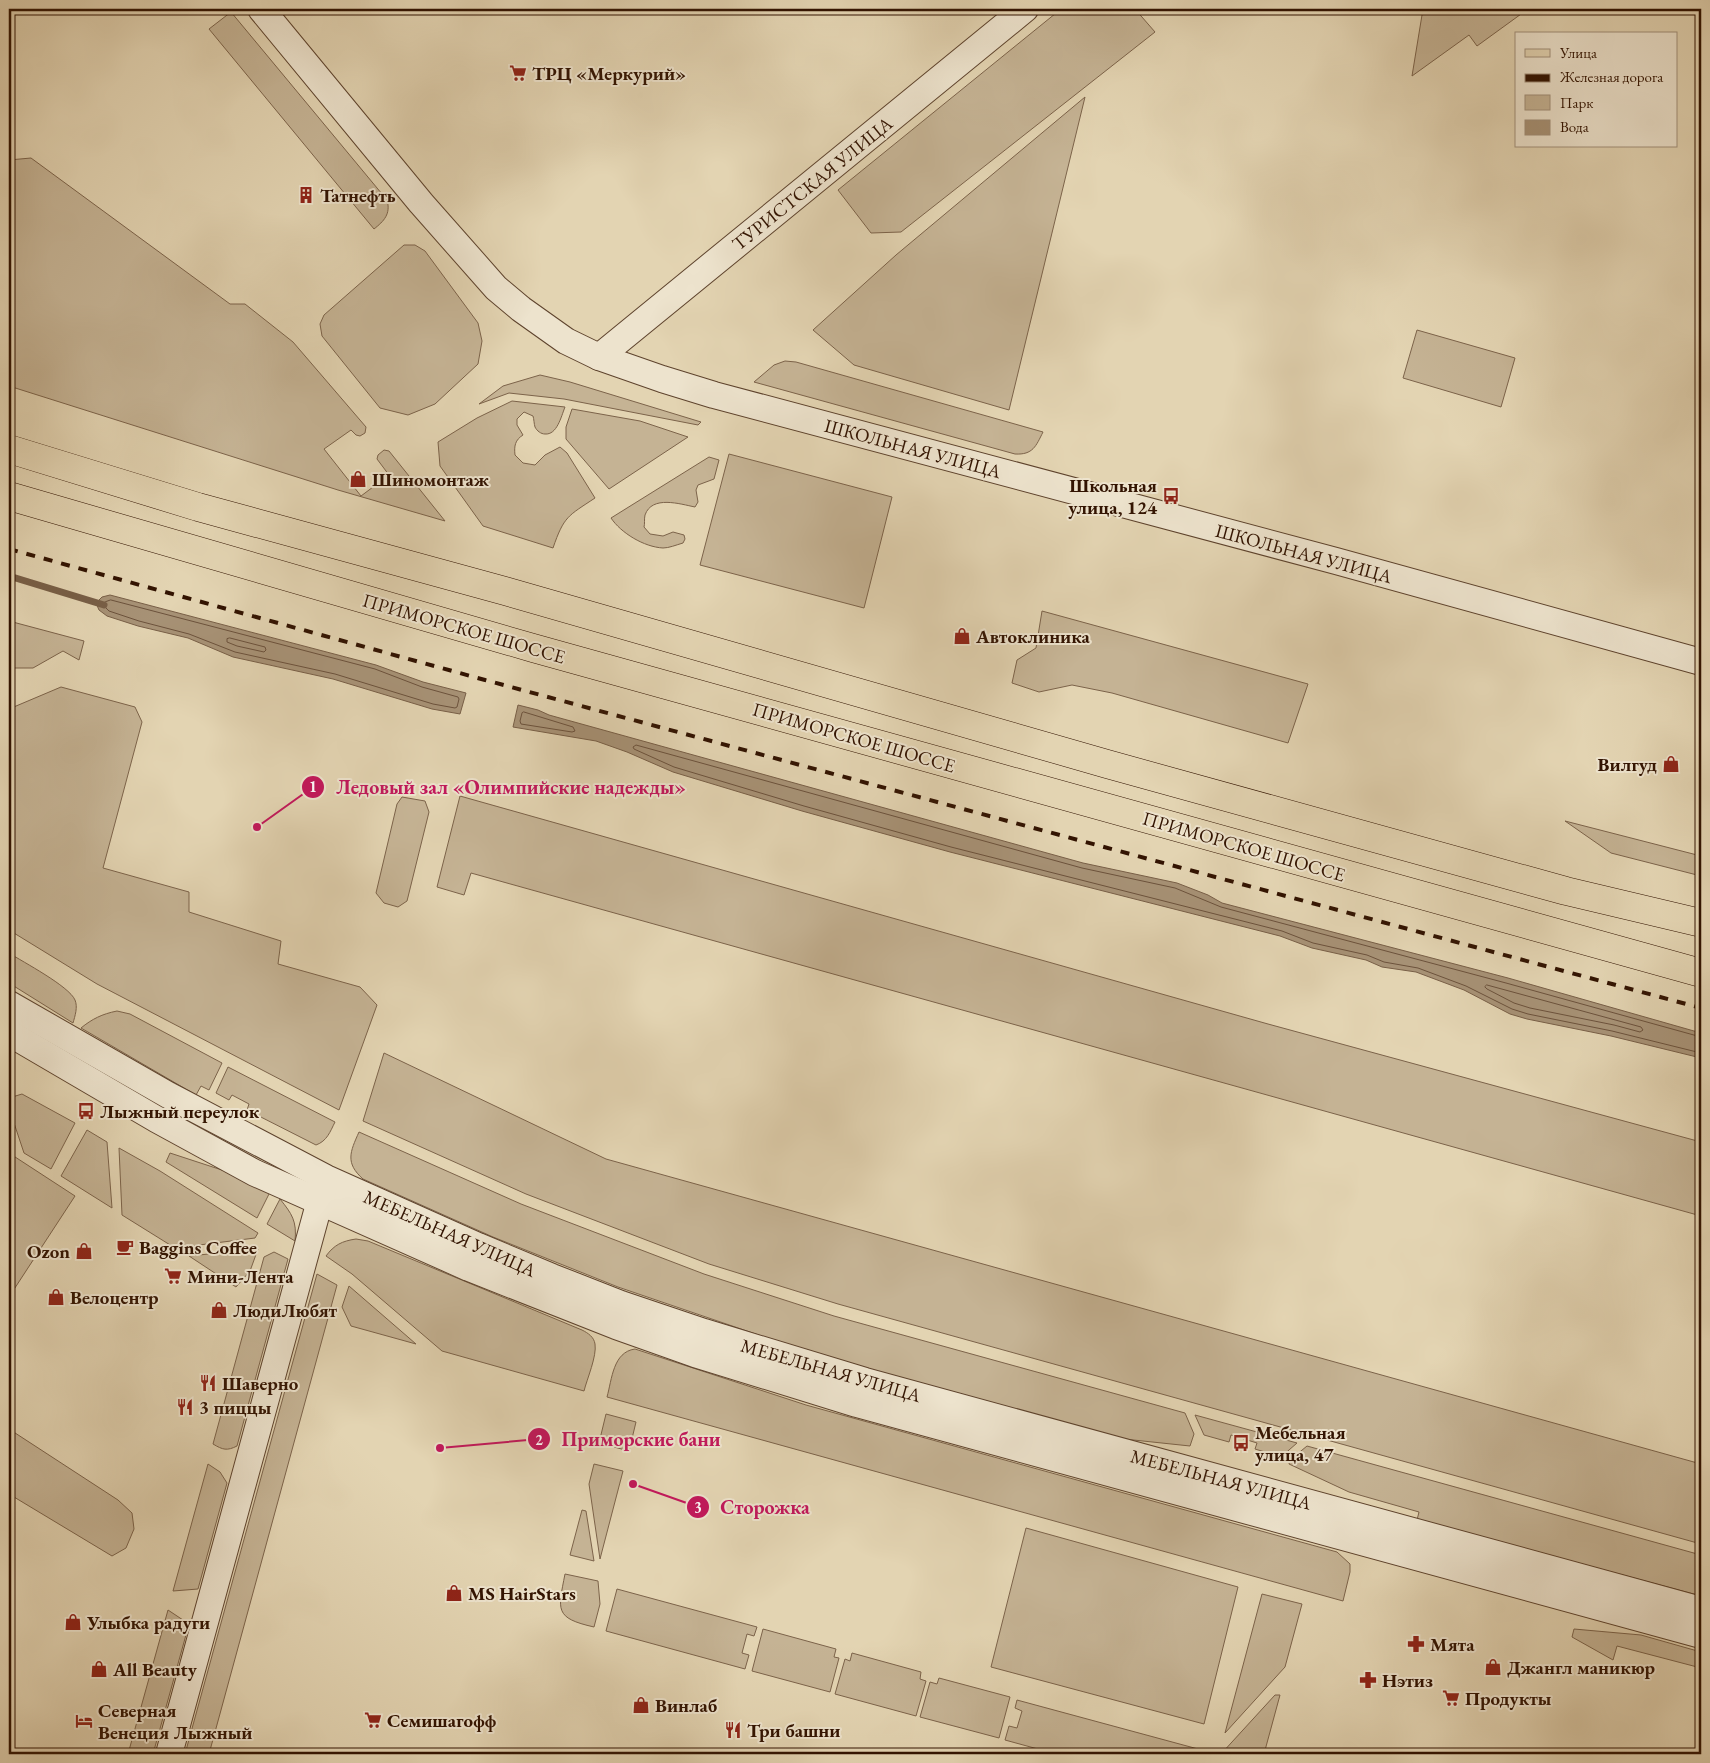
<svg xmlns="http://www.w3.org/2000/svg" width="1710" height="1763" viewBox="0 0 1710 1763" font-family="'EB Garamond',serif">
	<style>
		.green { fill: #c5b394; stroke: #7c634a }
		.water { fill: #a79276; stroke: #785f47 }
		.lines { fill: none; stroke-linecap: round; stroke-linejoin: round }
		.shore { stroke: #6c523c; stroke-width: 1 }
		.stream { stroke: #785f47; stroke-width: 7 }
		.minor-casing { stroke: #5e432d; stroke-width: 28 }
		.major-casing { stroke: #321301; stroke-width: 29 }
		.minor { stroke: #ede3cd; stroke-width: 26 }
		.major { stroke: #e3d4b2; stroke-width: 28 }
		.rail { stroke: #321301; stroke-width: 4; stroke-dasharray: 9 9; stroke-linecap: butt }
		.labels { text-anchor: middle; stroke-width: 4; stroke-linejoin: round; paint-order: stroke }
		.poi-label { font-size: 19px; font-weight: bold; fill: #321301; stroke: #ede3cd; text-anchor: start }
		.street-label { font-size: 19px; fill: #321301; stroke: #ede3cd }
		.leader { fill: none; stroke: #c2185b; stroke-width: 2 }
		.callout-dot { fill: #c2185b; stroke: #ede3cd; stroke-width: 2 }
		.mark-label { font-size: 15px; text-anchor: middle; font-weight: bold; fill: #fff }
		.callout-label { font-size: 20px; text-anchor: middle; font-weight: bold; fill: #c2185b; stroke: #ede3cd; stroke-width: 4; stroke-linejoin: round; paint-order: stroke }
	</style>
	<rect width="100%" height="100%" fill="#e3d4b2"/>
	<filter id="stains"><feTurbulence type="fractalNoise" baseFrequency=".004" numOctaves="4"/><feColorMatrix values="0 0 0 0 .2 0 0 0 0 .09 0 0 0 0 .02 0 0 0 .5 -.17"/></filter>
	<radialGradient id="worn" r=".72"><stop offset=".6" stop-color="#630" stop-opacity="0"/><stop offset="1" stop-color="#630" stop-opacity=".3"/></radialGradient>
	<g class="green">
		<polygon points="1061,9 1135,9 1155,32 901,232 871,233 838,190"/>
		<polygon points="1430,9 1528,9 1477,46 1469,35 1412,76 1422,15"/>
		<path d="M231,12L387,200C391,214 384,221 374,229L209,29Z"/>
		<polygon points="1085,97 1009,410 854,365 813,330 896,255"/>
		<polygon points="31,158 230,304 245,304 293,342 366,427 365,433 360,436 356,435 351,430 324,449 361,496 389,475 377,459 378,455 384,450 389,451 445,521 338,490 9,386 9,160"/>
		<polygon points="404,245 415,245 425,251 478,323 482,341 478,364 435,404 408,415 380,408 322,336 320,324 324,315"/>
		<polygon points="1417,330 1515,358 1501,407 1403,378"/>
		<path d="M785,361L796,362L1043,432C1036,446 1033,455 1015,454L754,382L774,365Z"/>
		<polygon points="540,375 570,382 701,422 698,425 564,399 509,393 479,404 503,386"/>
		<path d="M512,401L565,407C561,417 557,435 545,434C541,434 537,431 535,427C534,424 534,419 533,416L524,412L517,419V425L523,435C515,440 514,446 515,455L523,463L535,465L545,455L560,447L567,453L595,498C568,516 564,516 553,548L483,526L440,466L438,442L477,418Z"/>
		<polygon points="572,409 640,421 688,437 609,489 566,439 566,427"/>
		<polygon points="729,454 892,497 864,608 700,565"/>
		<path d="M709,457L719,460L714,479L698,485L696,490L698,502L695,507C680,504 652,495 645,515C644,519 645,524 644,527L650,534L663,536L673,532L684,535L685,539L683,543C676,545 669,548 663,548C644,547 621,533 611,518Z"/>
		<polygon points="1042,611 1308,684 1288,743 1112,693 1072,685 1039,692 1012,683 1017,660 1036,648"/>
		<polygon points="9,621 84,641 79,660 63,651 33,668 9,668"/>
		<polygon points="61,687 135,707 142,722 103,868 189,892 189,912 281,941 278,964 360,987 377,1005 339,1110 97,984 9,930 9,709"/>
		<polygon points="460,796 1268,1024 1701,1142 1701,1216 471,873 464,895 437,887"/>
		<polygon points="402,797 425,801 429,812 407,901 398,907 384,903 376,893 397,804"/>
		<polygon points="1565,821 1701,856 1701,876 1611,853"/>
		<path d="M9,953C23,962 69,986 75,1000C78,1007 75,1016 73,1023L9,983Z"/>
		<path d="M117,1011L130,1014L222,1063L209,1090L201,1086L196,1095L81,1028C92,1019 102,1014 117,1011Z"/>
		<polygon points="384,1053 606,1159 1701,1464 1701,1544 838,1304 709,1264 526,1194 363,1121"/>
		<path d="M228,1067L335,1122C330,1132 327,1141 316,1145L247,1110L249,1104L232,1095L229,1100L216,1093Z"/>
		<polygon points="22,1094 75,1123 51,1169 24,1153 9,1108 9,1098"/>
		<polygon points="87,1130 107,1142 112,1208 61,1176"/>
		<path d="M359,1132L521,1204L704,1274L834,1316L1185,1413L1194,1434L1190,1446L1124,1439L823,1357L618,1287L493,1237L363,1179C345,1163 350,1152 359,1132Z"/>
		<polygon points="119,1148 160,1171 258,1233 255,1238 175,1248 122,1215"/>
		<polygon points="9,1153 75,1196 9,1297"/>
		<polygon points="170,1153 228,1172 270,1192 257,1218 166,1162"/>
		<path d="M280,1199C292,1214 297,1221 295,1241L267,1224Z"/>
		<path d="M356,1239L368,1241L582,1330C588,1333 594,1337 595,1344C597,1356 587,1379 584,1391L442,1351L352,1274L326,1256C334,1245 342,1241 356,1239Z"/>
		<polygon points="258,1249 250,1271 236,1287 189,1256"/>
		<path d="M274,1252L288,1259L237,1446C227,1451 223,1450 213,1444L264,1257Z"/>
		<polygon points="317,1274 337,1285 209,1754 185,1754"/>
		<polygon points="349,1286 416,1344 351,1326 342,1307"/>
		<path d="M635,1349L806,1405L1337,1552L1350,1564V1572L1343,1601L607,1397C612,1379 613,1352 635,1349Z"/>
		<polygon points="606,1414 636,1422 629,1451 599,1443"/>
		<polygon points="1195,1415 1297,1443 1281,1457 1255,1449 1257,1443 1231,1435 1229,1442 1204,1435"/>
		<polygon points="9,1429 118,1500 132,1513 134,1529 126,1548 112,1556 9,1494"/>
		<polygon points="1307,1446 1701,1555 1701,1596 1417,1520 1419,1512 1349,1492 1289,1464 1290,1460"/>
		<polygon points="208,1464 220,1472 227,1483 198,1589 173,1591"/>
		<polygon points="594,1464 623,1471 600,1559 589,1484"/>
		<polygon points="582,1510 586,1511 594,1561 570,1555"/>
		<polygon points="1026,1528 1238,1587 1204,1724 991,1667"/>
		<path d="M565,1574L598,1581L600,1604L594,1627C554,1618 558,1610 565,1574Z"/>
		<polygon points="617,1589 757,1627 754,1636 747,1634 742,1653 749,1655 745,1669 606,1631"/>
		<polygon points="1262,1594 1302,1604 1285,1667 1225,1733"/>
		<polygon points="168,1610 189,1624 153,1754 128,1754"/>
		<polygon points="763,1629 836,1649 834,1657 839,1658 830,1692 752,1671"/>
		<polygon points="1574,1629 1641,1635 1701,1652 1701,1668 1617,1646 1613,1660 1572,1637"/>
		<polygon points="852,1653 921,1672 920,1679 926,1681 916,1716 835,1694 845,1659 850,1661"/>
		<polygon points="939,1678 1010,1697 999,1738 920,1717 930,1682 937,1684"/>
		<polygon points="1275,1695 1280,1695 1264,1754 1221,1754"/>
		<polygon points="1017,1700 1198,1749 1197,1754 1056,1754 1005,1740 1009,1726 1017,1728 1022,1711 1015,1708"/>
	</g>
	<g class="water">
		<polygon points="110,595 376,665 423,682 466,693 460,714 432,709 333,679 233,657 188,638 138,626 107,616 99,610 96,603 102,597"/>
		<polygon points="518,705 538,710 549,715 1083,863 1177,883 1208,895 1222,903 1508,978 1701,1033 1701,1058 1611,1036 1527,1019 1510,1014 1464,990 1416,972 1382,967 1366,960 1312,948 1280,936 950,852 802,811 673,772 627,752 596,741 513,727"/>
	</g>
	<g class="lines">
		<g class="shore">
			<polygon points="111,600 375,669 422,687 458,697 459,699 457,707 455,708 433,704 335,674 235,652 189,634 139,621 109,611 102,604 105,602"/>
			<polygon points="230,638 265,647 266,650 264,652 237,646 227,642 227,639"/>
			<polygon points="524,712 573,727 575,731 572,732 521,724 520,721 522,713"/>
			<polygon points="1487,985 1641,1027 1643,1030 1640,1032 1614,1025 1530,1008 1514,1003 1487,989 1485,987"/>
			<polyline points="1701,1037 1506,983 1221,907 1175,888 1082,868 636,745 633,747 634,749 674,767 804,806 951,847 1282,931 1313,943 1367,955 1384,962 1418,968 1466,986 1512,1009 1528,1014 1612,1031 1701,1053"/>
		</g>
		<polyline class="stream" points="9,576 104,605"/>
		<g class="minor-casing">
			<g id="minor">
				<polyline points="261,9 421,203 496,288 521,309 566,341 599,357 662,379 714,395 1336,561 1701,662"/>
				<polyline points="599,357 1025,9"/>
				<polyline points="9,1004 168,1095 326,1178 478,1246 552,1277 621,1304 704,1332 865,1381 1701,1610"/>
				<polyline points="9,1033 156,1119 255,1173 469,1268 616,1326 695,1354 857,1404 1701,1635"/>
				<polyline points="169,1754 324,1186"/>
			</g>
		</g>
		<g class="major-casing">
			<g id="major">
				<polyline points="9,449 198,507 505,591 1107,764 1566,891 1701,923"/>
				<polyline points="9,496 533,648 1701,973"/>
			</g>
		</g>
		<use href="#minor" class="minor"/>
		<use href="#major" class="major"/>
		<polyline class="rail" points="9,549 485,680 1701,1008"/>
	</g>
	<defs>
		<g id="supermarket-bare" transform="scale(1.35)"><path d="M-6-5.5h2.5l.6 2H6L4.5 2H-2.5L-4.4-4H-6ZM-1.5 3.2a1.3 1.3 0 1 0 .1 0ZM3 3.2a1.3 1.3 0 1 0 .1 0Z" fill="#8f2418" stroke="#ede3cd" stroke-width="2.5" paint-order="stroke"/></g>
		<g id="building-bare" transform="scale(1.35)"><path d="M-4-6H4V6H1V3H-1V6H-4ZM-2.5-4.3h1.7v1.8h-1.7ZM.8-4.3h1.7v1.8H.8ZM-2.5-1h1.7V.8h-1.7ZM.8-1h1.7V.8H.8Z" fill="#8f2418" stroke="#ede3cd" stroke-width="2.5" paint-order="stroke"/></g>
		<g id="shop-bare" transform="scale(1.35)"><path d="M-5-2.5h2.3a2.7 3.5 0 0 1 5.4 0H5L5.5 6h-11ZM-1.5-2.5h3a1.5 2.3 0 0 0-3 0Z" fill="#8f2418" stroke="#ede3cd" stroke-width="2.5" paint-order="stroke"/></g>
		<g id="bus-bare" transform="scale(1.35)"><path d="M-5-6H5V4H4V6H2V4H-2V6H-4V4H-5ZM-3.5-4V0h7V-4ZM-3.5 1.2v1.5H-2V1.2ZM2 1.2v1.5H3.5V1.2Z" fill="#8f2418" stroke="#ede3cd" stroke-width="2.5" paint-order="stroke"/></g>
		<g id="cafe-bare" transform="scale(1.35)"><path d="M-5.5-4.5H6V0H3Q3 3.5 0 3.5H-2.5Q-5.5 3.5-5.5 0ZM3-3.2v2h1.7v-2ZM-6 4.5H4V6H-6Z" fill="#8f2418" stroke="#ede3cd" stroke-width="2.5" paint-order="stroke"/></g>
		<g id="restaurant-bare" transform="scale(1.35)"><path d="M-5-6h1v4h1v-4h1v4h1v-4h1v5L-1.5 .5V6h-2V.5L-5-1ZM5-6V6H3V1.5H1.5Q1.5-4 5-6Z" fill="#8f2418" stroke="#ede3cd" stroke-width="2.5" paint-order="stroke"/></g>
		<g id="pharmacy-bare" transform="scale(1.35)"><path d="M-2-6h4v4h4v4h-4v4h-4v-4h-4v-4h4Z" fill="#8f2418" stroke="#ede3cd" stroke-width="2.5" paint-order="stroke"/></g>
		<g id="hotel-bare" transform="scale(1.35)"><path d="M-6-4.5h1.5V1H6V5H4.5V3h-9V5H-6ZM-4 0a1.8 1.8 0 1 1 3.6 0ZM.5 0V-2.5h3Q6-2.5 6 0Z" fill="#8f2418" stroke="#ede3cd" stroke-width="2.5" paint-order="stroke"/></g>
	</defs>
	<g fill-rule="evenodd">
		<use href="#supermarket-bare" x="518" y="73"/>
		<use href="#building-bare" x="306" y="195"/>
		<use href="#shop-bare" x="358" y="479"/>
		<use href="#bus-bare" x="1171" y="496"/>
		<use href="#shop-bare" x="962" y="636"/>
		<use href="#shop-bare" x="1671" y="764"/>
		<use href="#bus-bare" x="86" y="1111"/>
		<use href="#cafe-bare" x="125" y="1247"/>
		<use href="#shop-bare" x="84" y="1251"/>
		<use href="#supermarket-bare" x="173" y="1276"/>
		<use href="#shop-bare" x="56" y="1297"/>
		<use href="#shop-bare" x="219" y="1310"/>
		<use href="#restaurant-bare" x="208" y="1383"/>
		<use href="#restaurant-bare" x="185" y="1407"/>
		<use href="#bus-bare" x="1241" y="1443"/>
		<use href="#shop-bare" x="454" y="1593"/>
		<use href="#shop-bare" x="73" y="1622"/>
		<use href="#pharmacy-bare" x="1416" y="1644"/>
		<use href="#shop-bare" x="1493" y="1667"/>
		<use href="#shop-bare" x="99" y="1669"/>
		<use href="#pharmacy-bare" x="1368" y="1680"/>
		<use href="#supermarket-bare" x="1451" y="1698"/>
		<use href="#shop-bare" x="641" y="1705"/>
		<use href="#supermarket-bare" x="373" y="1720"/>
		<use href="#hotel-bare" x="84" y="1721"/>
		<use href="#restaurant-bare" x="733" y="1730"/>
	</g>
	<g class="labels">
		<g class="poi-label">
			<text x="532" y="80">ТРЦ «Меркурий»</text>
			<text x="320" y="202">Татнефть</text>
			<text x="372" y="486">Шиномонтаж</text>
			<text x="1157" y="492" text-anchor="end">Школьная<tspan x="1157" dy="22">улица, 124</tspan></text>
			<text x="976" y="643">Автоклиника</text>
			<text x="1657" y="771" text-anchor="end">Вилгуд</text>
			<text x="100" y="1118">Лыжный переулок</text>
			<text x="139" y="1254">Baggins Coffee</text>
			<text x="70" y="1258" text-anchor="end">Ozon</text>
			<text x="187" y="1283">Мини-Лента</text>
			<text x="70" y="1304">Велоцентр</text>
			<text x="233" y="1317">ЛюдиЛюбят</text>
			<text x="222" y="1390">Шаверно</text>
			<text x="199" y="1414">3 пиццы</text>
			<text x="1255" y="1439">Мебельная<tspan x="1255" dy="22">улица, 47</tspan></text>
			<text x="468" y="1600">MS HairStars</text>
			<text x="87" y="1629">Улыбка радуги</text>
			<text x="1430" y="1651">Мята</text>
			<text x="1507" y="1674">Джангл маникюр</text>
			<text x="113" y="1676">All Beauty</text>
			<text x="1382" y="1687">Нэтиз</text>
			<text x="1465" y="1705">Продукты</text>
			<text x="655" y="1712">Винлаб</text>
			<text x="98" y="1717">Северная<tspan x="98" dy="22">Венеция Лыжный</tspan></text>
			<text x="387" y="1727">Семишагофф</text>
			<text x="747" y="1737">Три башни</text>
		</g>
		<g class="street-label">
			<text transform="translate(812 183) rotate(-39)" y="7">ТУРИСТСКАЯ УЛИЦА</text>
			<text transform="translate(913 448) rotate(15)" y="7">ШКОЛЬНАЯ УЛИЦА</text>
			<text transform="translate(1304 553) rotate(15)" y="7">ШКОЛЬНАЯ УЛИЦА</text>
			<text transform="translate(464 628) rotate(16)" y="7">ПРИМОРСКОЕ ШОССЕ</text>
			<text transform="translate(854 737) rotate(16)" y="7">ПРИМОРСКОЕ ШОССЕ</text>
			<text transform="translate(1244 846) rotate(16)" y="7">ПРИМОРСКОЕ ШОССЕ</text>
			<text transform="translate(450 1233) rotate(24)" y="7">МЕБЕЛЬНАЯ УЛИЦА</text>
			<text transform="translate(831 1370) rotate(16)" y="7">МЕБЕЛЬНАЯ УЛИЦА</text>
			<text transform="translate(1221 1479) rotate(15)" y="7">МЕБЕЛЬНАЯ УЛИЦА</text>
		</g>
	</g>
	<path class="leader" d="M257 827L313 787M440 1448L539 1439M633 1484L698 1507"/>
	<g class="callout-dot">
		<circle cx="257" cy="827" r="5"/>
		<circle cx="440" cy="1448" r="5"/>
		<circle cx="633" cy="1484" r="5"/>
		<circle cx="313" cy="787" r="12"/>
		<circle cx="539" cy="1439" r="12"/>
		<circle cx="698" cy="1507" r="12"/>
	</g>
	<g class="mark-label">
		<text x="313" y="792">1</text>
		<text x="539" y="1445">2</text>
		<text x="698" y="1513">3</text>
	</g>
	<g class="callout-label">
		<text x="511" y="794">Ледовый зал «Олимпийские надежды»</text>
		<text x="641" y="1446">Приморские бани</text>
		<text x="765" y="1514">Сторожка</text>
	</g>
	<rect width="1710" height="1763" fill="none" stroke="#e3d4b2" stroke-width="30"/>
	<rect x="10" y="10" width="1690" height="1743" fill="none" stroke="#321301" stroke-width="2.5"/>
	<rect x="15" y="15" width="1680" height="1733" fill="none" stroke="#321301"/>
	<rect x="1515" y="32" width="162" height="115" fill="#ede3cd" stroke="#a2907b"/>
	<rect x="1525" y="49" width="25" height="8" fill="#e3d4b2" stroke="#a2907b"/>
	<text x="1560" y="58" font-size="15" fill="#321301">Улица</text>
	<rect x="1525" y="74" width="25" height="8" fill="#321301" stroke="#a2907b"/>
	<text x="1560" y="82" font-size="15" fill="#321301">Железная дорога</text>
	<rect x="1525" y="95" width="25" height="15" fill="#c5b394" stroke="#a2907b"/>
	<text x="1560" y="108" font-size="15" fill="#321301">Парк</text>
	<rect x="1525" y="120" width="25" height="15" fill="#a79276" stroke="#a2907b"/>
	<text x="1560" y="132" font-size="15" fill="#321301">Вода</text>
	<rect width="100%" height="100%" filter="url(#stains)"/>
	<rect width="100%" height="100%" fill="url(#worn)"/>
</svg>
